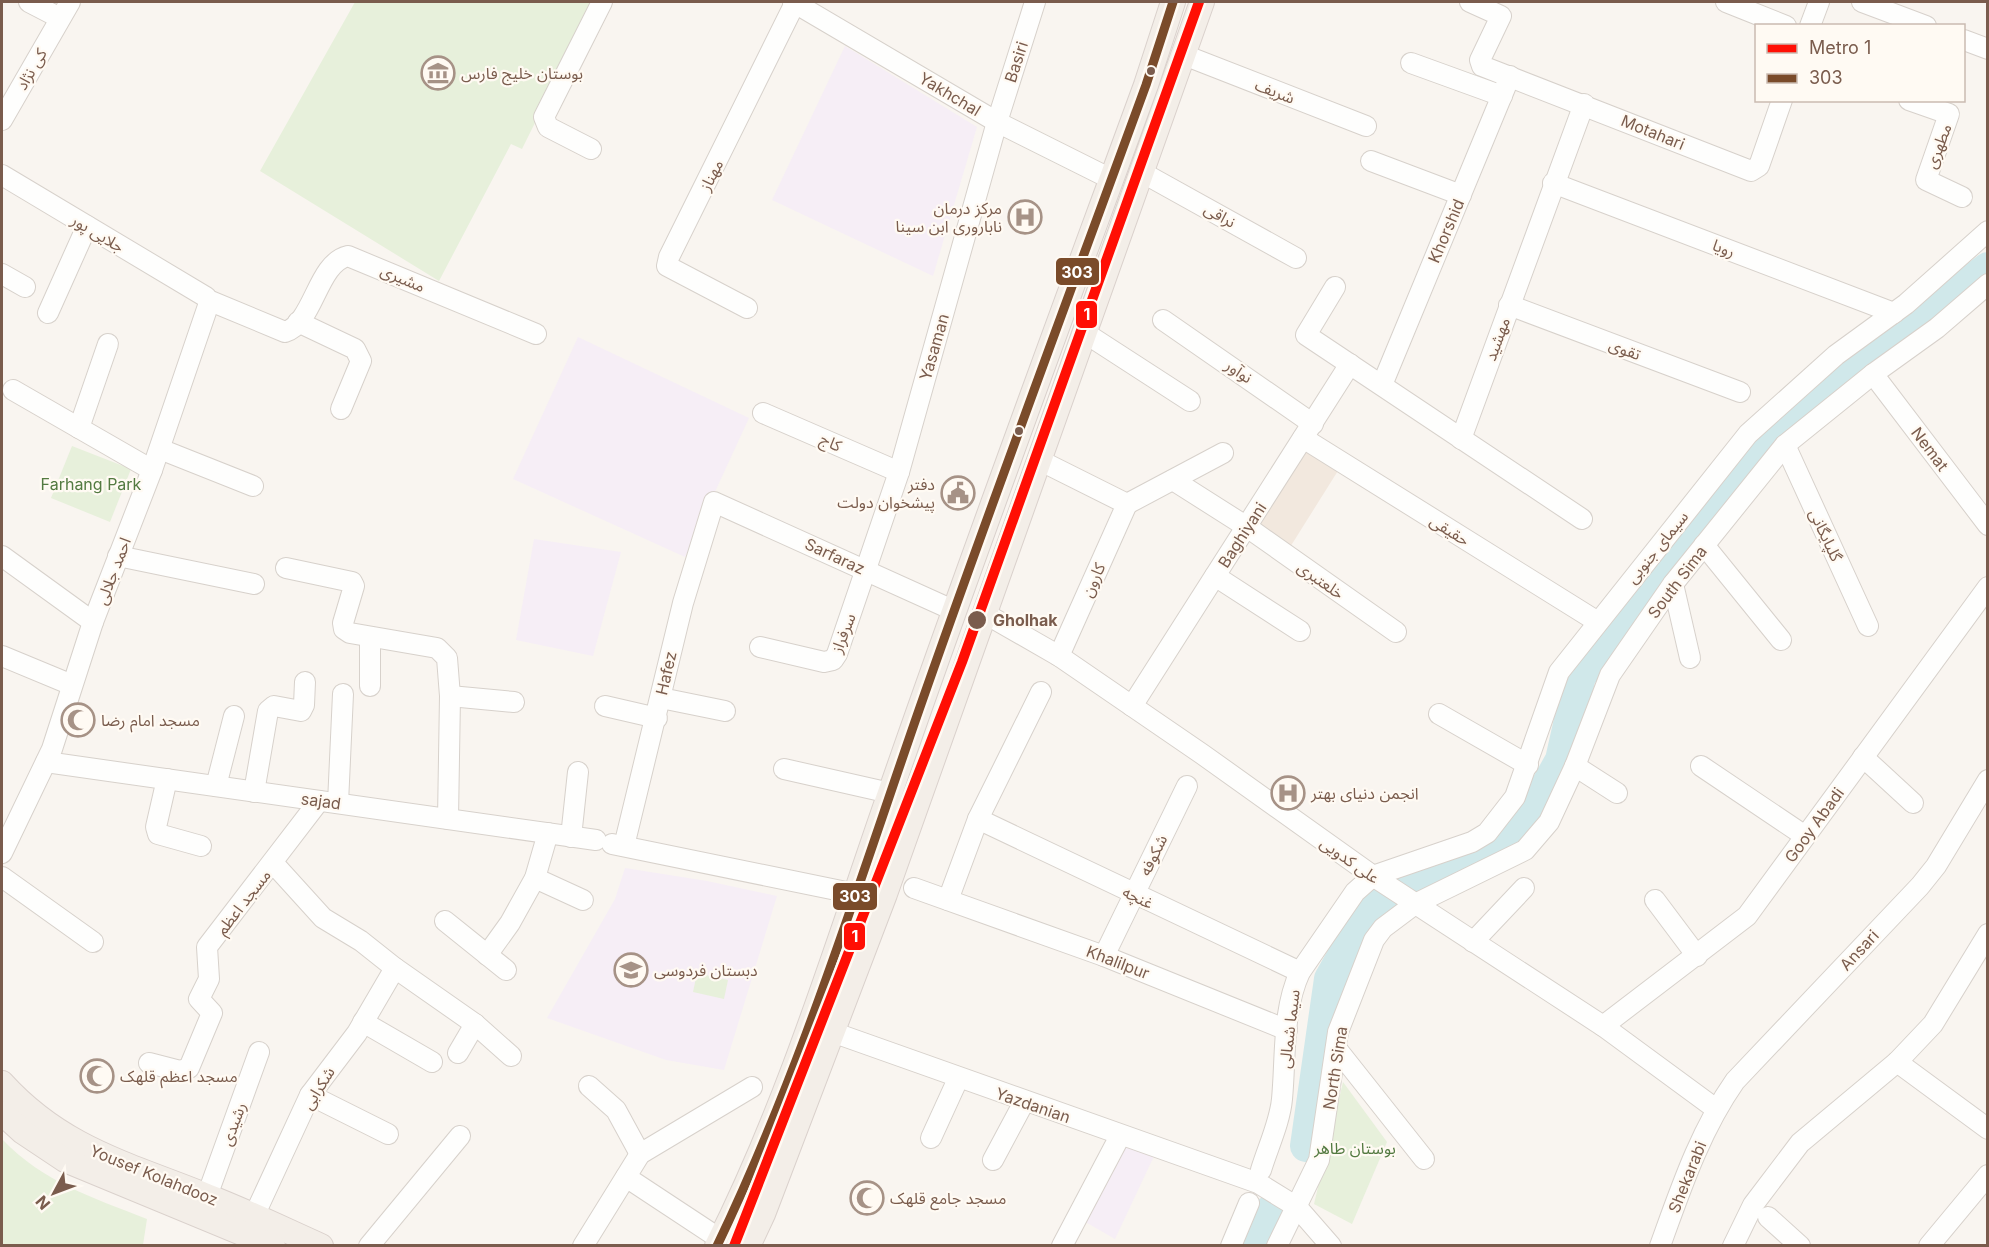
<svg xmlns="http://www.w3.org/2000/svg" width="1989" height="1247" viewBox="0 0 1989 1247" font-family="Inter,'Noto Sans Arabic',sans-serif">
	<style>
		.residential { fill: #f2e8de }
		.education { fill: #f6eef6 }
		.green { fill: #e7f0db }
		.lines { fill: none; stroke-linecap: round; stroke-linejoin: round }
		.river { stroke: #d0e8ea; stroke-width: 32 }
		.minor-casing { stroke: #d7d1cb; stroke-width: 22 }
		.major-casing { stroke: #dad1cc; stroke-width: 26 }
		.minor { stroke: #fefefd; stroke-width: 20 }
		.major { stroke: #f3eee8; stroke-width: 24 }
		.bus-1-casing { stroke: #fffaf3; stroke-width: 14 }
		.bus-1 { stroke: #7a4b2a; stroke-width: 9 }
		.metro-1-casing { stroke: #fffaf3; stroke-width: 15 }
		.metro-1 { stroke: #ff0f04; stroke-width: 10 }
		.bus-dot { fill: #7a5c4d; stroke: #fffaf3; stroke-width: 2 }
		.labels { text-anchor: middle; stroke-width: 4.5; stroke-linejoin: round; paint-order: stroke }
		.street-label { font-size: 16px; fill: #7a5c4d; stroke: #fffaf3 }
		.poi-label { font-size: 16px; fill: #7a5c4d; stroke: #fffaf3; text-anchor: start }
		.park-label { font-size: 16px; fill: #537a41; stroke: #fffaf3 }
		.stop-label { font-size: 16px; font-weight: bold; fill: #7a5c4d; stroke: #fffaf3; text-anchor: start }
		.line-badge { stroke: #fffaf3; stroke-width: 2 }
		.badge-label { font-size: 16px; text-anchor: middle; font-weight: bold; fill: #fff }
	</style>
	<rect width="100%" height="100%" fill="#f9f5f0"/>
	<polygon class="residential" points="1305,444 1341,466 1287,552 1252,528"/>
	<g class="education">
		<polygon points="845,46 977,127 933,276 772,200"/>
		<polygon points="578,337 749,418 685,557 513,479"/>
		<polygon points="534,539 621,552 593,656 516,640"/>
		<polygon points="625,868 707,881 777,896 724,1070 666,1060 547,1018 615,899"/>
		<polygon points="1123,1142 1155,1154 1115,1239 1082,1220"/>
	</g>
	<g class="green">
		<polygon points="355,2 595,2 522,149 511,144 439,281 260,171"/>
		<polygon points="72,446 131,469 110,522 51,498"/>
		<polygon points="697,973 728,980 724,999 693,992"/>
		<polygon points="1343,1082 1387,1142 1352,1224 1314,1204"/>
		<path d="M2,1139C44,1183 92,1197 147,1219L143,1245H2Z"/>
	</g>
	<g class="lines">
		<g class="river">
			<polyline points="1306,1146 1330,979 1368,912 1378,899 1404,883 1509,842 1522,830 1561,760 1580,676 1771,433 1988,268"/>
			<polyline points="1254,1246 1270,1211"/>
		</g>
		<g class="minor-casing">
			<g id="minor">
				<polyline points="29,2 60,18"/>
				<polyline points="793,2 997,122 1111,179"/>
				<polyline points="1470,2 1501,16 1480,60 1482,66 1751,171 1759,166 1782,100"/>
				<polyline points="1726,2 1786,26"/>
				<polyline points="1862,2 1926,26"/>
				<polyline points="1810,26 1819,2"/>
				<polyline points="1964,40 1988,49"/>
				<polyline points="1184,55 1366,126"/>
				<polyline points="1411,63 1502,96"/>
				<polyline points="1909,100 1949,114 1926,180 1962,197"/>
				<polyline points="2,120 70,2"/>
				<polyline points="591,149 548,127 544,117 602,2"/>
				<polyline points="1371,161 1461,195"/>
				<polyline points="1143,173 1296,258"/>
				<polyline points="2,175 206,297 209,303 152,470 93,622 52,749 2,853"/>
				<polyline points="1553,183 1894,313"/>
				<polyline points="2,274 25,287"/>
				<polyline points="1335,287 1306,335 1582,519"/>
				<path d="M208,300L285,332C314,323 317,263 348,256L536,334"/>
				<polyline points="1509,305 1740,392"/>
				<polyline points="747,308 667,266 669,257 795,3"/>
				<polyline points="48,313 87,226"/>
				<polyline points="1163,320 1313,424"/>
				<polyline points="298,322 355,349 361,361 341,409"/>
				<polyline points="1085,333 1190,401"/>
				<polyline points="1873,374 1988,525"/>
				<polyline points="1382,385 1510,76"/>
				<polyline points="13,390 152,470"/>
				<polyline points="763,413 899,472"/>
				<polyline points="79,428 108,344"/>
				<polyline points="1303,438 1598,622"/>
				<polyline points="1461,439 1584,104"/>
				<polyline points="1785,445 1868,626"/>
				<polyline points="160,449 253,486"/>
				<polyline points="1039,460 1127,504"/>
				<polyline points="1173,480 1247,527 1396,632"/>
				<polyline points="1127,504 1223,453"/>
				<polyline points="1704,545 1781,640"/>
				<polyline points="2,556 93,622"/>
				<polyline points="118,556 254,584"/>
				<polyline points="286,568 352,582 354,586 343,623 344,629 350,633 437,648 447,658 450,696 448,819"/>
				<polyline points="1215,576 1300,631"/>
				<polyline points="1673,584 1690,658"/>
				<polyline points="984,613 1059,656 1202,754 1373,876 1603,1026 1716,1109"/>
				<polyline points="760,647 824,662 833,660 837,654 899,472 997,122 1035,2"/>
				<polyline points="2,656 72,685"/>
				<polyline points="1059,656 1127,504"/>
				<polyline points="370,686 370,637"/>
				<polyline points="450,696 514,702"/>
				<polyline points="661,698 725,711"/>
				<polyline points="605,706 657,718"/>
				<polyline points="1132,706 1350,364"/>
				<polyline points="1439,714 1528,765"/>
				<polyline points="1863,757 1913,803"/>
				<polyline points="46,762 596,840"/>
				<polyline points="1575,766 1617,793"/>
				<polyline points="1701,766 1805,836"/>
				<polyline points="784,769 890,793"/>
				<polyline points="167,779 156,827 158,834 201,846"/>
				<polyline points="216,786 234,716"/>
				<polyline points="254,792 268,711 274,706 301,711 304,705 305,682"/>
				<polyline points="338,803 343,694"/>
				<polyline points="978,819 1300,972"/>
				<polyline points="571,837 578,772"/>
				<polyline points="612,844 856,894"/>
				<polyline points="624,846 683,603 714,502 955,611"/>
				<polyline points="2,877 93,942"/>
				<polyline points="535,878 583,900"/>
				<polyline points="914,888 1104,956 1287,1030"/>
				<polyline points="948,900 978,819 1041,692"/>
				<polyline points="1655,900 1697,956"/>
				<polyline points="445,921 506,970"/>
				<polyline points="1473,942 1524,888"/>
				<polyline points="487,955 510,923 535,878 548,833"/>
				<polyline points="1104,956 1187,786"/>
				<polyline points="395,968 475,1024 511,1056"/>
				<polyline points="363,1022 432,1062"/>
				<polyline points="1603,1026 1747,916 1988,587"/>
				<polyline points="818,1027 1258,1183 1297,1207 1331,1246"/>
				<polyline points="1336,1048 1424,1159"/>
				<polyline points="458,1053 475,1024"/>
				<polyline points="1897,1062 1988,1129"/>
				<polyline points="149,1063 180,1071 189,1068 212,1013 199,999 209,979 207,947 319,801"/>
				<polyline points="589,1086 616,1110 640,1154"/>
				<polyline points="310,1095 388,1134"/>
				<polyline points="931,1138 958,1079"/>
				<polyline points="993,1160 1024,1102"/>
				<path d="M1261,1170C1268,1147 1280,1122 1282,1099C1286,1057 1282,1011 1300,972L1355,892L1373,876L1472,842L1487,833L1515,797L1559,672L1748,434L1836,355L1906,304L1988,231"/>
				<polyline points="626,1177 720,1239"/>
				<polyline points="207,1196 259,1052"/>
				<polyline points="254,1216 310,1095 357,1033 395,968 361,941 323,918 274,864"/>
				<polyline points="1768,1217 1800,1246"/>
				<polyline points="369,1246 460,1136"/>
				<polyline points="583,1246 640,1154 752,1087"/>
				<polyline points="1062,1246 1120,1136"/>
				<polyline points="1231,1246 1249,1203"/>
				<polyline points="1277,1246 1319,1160 1338,1032 1374,940 1383,928 1415,904 1525,850 1549,822 1575,766 1610,675 1673,584 1785,445 1873,374 1937,328 1988,284"/>
				<path d="M1660,1246C1681,1188 1700,1131 1735,1081L1920,886L1936,866L1988,780"/>
				<polyline points="1733,1246 1753,1205 1800,1143 1897,1062 1933,1024 1988,934"/>
				<polyline points="1929,1246 1988,1175"/>
			</g>
		</g>
		<g class="major-casing">
			<g id="major">
				<path d="M2,1083C62,1149 128,1164 207,1196C246,1211 283,1229 321,1246"/>
				<polyline points="2,1113 23,1132 65,1160 273,1246"/>
				<path d="M717,1246C790,1101 837,945 890,793C972,556 1060,320 1146,85L1173,2"/>
				<polyline points="748,1246 763,1214 885,894 1202,2"/>
			</g>
		</g>
		<use href="#minor" class="minor"/>
		<use href="#major" class="major"/>
		<g class="bus-1-casing">
			<path id="bus-1" d="M717,1246C800,1073 856,891 919,710C992,501 1070,293 1146,85L1173,2"/>
		</g>
		<use href="#bus-1" class="bus-1"/>
		<g class="metro-1-casing">
			<polyline id="metro-1" points="734,1246 962,662 1199,2"/>
		</g>
		<use href="#metro-1" class="metro-1"/>
	</g>
	<defs>
		<g id="museum-ring" transform="scale(1.725)"><circle r="9.5" fill="#fffaf3" stroke="#a69286" stroke-width="1.5"/><path d="M0-6L6-3V-2H-6V-3ZM-5-1h2V3h-2ZM-1-1h2V3h-2ZM3-1h2V3H3ZM-6 4H6V6H-6Z" fill="#a69286"/></g>
		<g id="hospital-ring" transform="scale(1.725)"><circle r="9.5" fill="#fffaf3" stroke="#a69286" stroke-width="1.5"/><path d="M-5-5h3v3.5h4V-5h3V5h-3V1.5h-4V5h-3Z" fill="#a69286"/></g>
		<g id="civic-ring" transform="scale(1.725)"><circle r="9.5" fill="#fffaf3" stroke="#a69286" stroke-width="1.5"/><path d="M-.6-6.5H3V-4.5H.6V-3L4-1V1h2V6H-6V1h2V-1L-.6-3ZM-1.2 2.5V6h2.4V2.5Z" fill="#a69286"/></g>
		<g id="mosque-ring" transform="scale(1.725)"><circle r="9.5" fill="#fffaf3" stroke="#a69286" stroke-width="1.5"/><path d="M3.5-4.9A6 6 0 1 0 3.5 4.9A5 5 0 1 1 3.5-4.9Z" fill="#a69286"/></g>
		<g id="school-ring" transform="scale(1.725)"><circle r="9.5" fill="#fffaf3" stroke="#a69286" stroke-width="1.5"/><path d="M0-5L7-2L0 1L-7-2ZM-4 1L0 2.5L4 1V4Q0 6-4 4Z" fill="#a69286"/></g>
	</defs>
	<g fill-rule="evenodd">
		<use href="#museum-ring" x="438" y="73"/>
		<use href="#hospital-ring" x="1025" y="217"/>
		<use href="#civic-ring" x="958" y="493"/>
		<use href="#mosque-ring" x="78" y="720"/>
		<use href="#hospital-ring" x="1288" y="793"/>
		<use href="#school-ring" x="631" y="970"/>
		<use href="#mosque-ring" x="97" y="1076"/>
		<use href="#mosque-ring" x="867" y="1198"/>
	</g>
	<g class="bus-dot">
		<circle cx="1151" cy="71" r="5"/>
		<circle cx="1019" cy="431" r="5"/>
		<circle cx="977" cy="620" r="10"/>
	</g>
	<g class="labels">
		<g class="street-label">
			<text transform="translate(1016 62) rotate(-72)" y="6">Basiri</text>
			<text transform="translate(31 69) rotate(-60)" y="6">کی نژاد</text>
			<text transform="translate(1275 91) rotate(21)" y="6">شریف</text>
			<text transform="translate(950 94) rotate(31)" y="6">Yakhchal</text>
			<text transform="translate(1653 132) rotate(22)" y="6">Motahari</text>
			<text transform="translate(1938 146) rotate(-69)" y="6">مطهری</text>
			<text transform="translate(711 175) rotate(-63)" y="6">مهناز</text>
			<text transform="translate(1220 215) rotate(29)" y="6">نراقی</text>
			<text transform="translate(1446 231) rotate(-67)" y="6">Khorshid</text>
			<text transform="translate(98 233) rotate(31)" y="6">جلایی پور</text>
			<text transform="translate(1724 248) rotate(21)" y="6">رویا</text>
			<text transform="translate(403 278) rotate(23)" y="6">مشیری</text>
			<text transform="translate(1497 339) rotate(-70)" y="6">مهشید</text>
			<text transform="translate(934 347) rotate(-74)" y="6">Yasaman</text>
			<text transform="translate(1625 349) rotate(21)" y="6">تقوی</text>
			<text transform="translate(1239 371) rotate(34)" y="6">نوآور</text>
			<text transform="translate(831 442) rotate(24)" y="6">کاج</text>
			<text transform="translate(1930 449) rotate(53)" y="6">Nemat</text>
			<text transform="translate(1450 530) rotate(32)" y="6">حقیقی</text>
			<text transform="translate(1242 535) rotate(-57)" y="6">Baghiyani</text>
			<text transform="translate(1826 535) rotate(65)" y="6">گلپایگانی</text>
			<text transform="translate(1657 547) rotate(-51)" y="6">سیمای جنوبی</text>
			<text transform="translate(835 556) rotate(25)" y="6">Sarfaraz</text>
			<text transform="translate(113 571) rotate(-69)" y="6">احمد جلالی</text>
			<text transform="translate(1093 580) rotate(-66)" y="6">کارون</text>
			<text transform="translate(1321 580) rotate(35)" y="6">خلعتبری</text>
			<text transform="translate(1677 582) rotate(-53)" y="6">South Sima</text>
			<text transform="translate(843 633) rotate(-69)" y="6">سرفراز</text>
			<text transform="translate(666 673) rotate(-77)" y="6">Hafez</text>
			<text transform="translate(321 801) rotate(8)" y="6">sajad</text>
			<text transform="translate(1814 825) rotate(-54)" y="6">Gooy Abadi</text>
			<text transform="translate(1153 855) rotate(-64)" y="6">شکوفه</text>
			<text transform="translate(1350 860) rotate(35)" y="6">علی کدویی</text>
			<text transform="translate(1138 897) rotate(25)" y="6">غنچه</text>
			<text transform="translate(243 902) rotate(-52)" y="6">مسجد اعظم</text>
			<text transform="translate(1859 950) rotate(-47)" y="6">Ansari</text>
			<text transform="translate(1118 962) rotate(21)" y="6">Khalilpur</text>
			<text transform="translate(1289 1029) rotate(-83)" y="6">سیما شمالی</text>
			<text transform="translate(1335 1068) rotate(-81)" y="6">North Sima</text>
			<text transform="translate(318 1088) rotate(-58)" y="6">شکرابی</text>
			<text transform="translate(1033 1105) rotate(19)" y="6">Yazdanian</text>
			<text transform="translate(233 1124) rotate(-70)" y="6">رشیدی</text>
			<text transform="translate(154 1175) rotate(22)" y="6">Yousef Kolahdooz</text>
			<text transform="translate(1687 1177) rotate(-68)" y="6">Shekarabi</text>
		</g>
		<g class="poi-label">
			<text x="461" y="79">بوستان خلیج فارس</text>
			<text x="1002" y="214" text-anchor="end">مرکز درمان<tspan x="1002" dy="18">ناباروری ابن سینا</tspan></text>
			<text x="935" y="490" text-anchor="end">دفتر<tspan x="935" dy="18">پیشخوان دولت</tspan></text>
			<text x="101" y="726">مسجد امام رضا</text>
			<text x="1311" y="799">انجمن دنیای بهتر</text>
			<text x="654" y="976">دبستان فردوسی</text>
			<text x="120" y="1082">مسجد اعظم قلهک</text>
			<text x="890" y="1204">مسجد جامع قلهک</text>
		</g>
		<g class="park-label">
			<text x="91" y="490">Farhang Park</text>
			<text x="1355" y="1154">بوستان طاهر</text>
		</g>
		<g class="stop-label">
			<text x="993" y="626">Gholhak</text>
		</g>
	</g>
	<g class="line-badge">
		<rect x="1055" y="257" width="45" height="29" rx="6" fill="#7a4b2a"/>
		<rect x="1075" y="300" width="23" height="29" rx="6" fill="#ff0f04"/>
		<rect x="832" y="882" width="46" height="29" rx="6" fill="#7a4b2a"/>
		<rect x="843" y="922" width="23" height="29" rx="6" fill="#ff0f04"/>
	</g>
	<g class="badge-label">
		<text x="1077" y="278">303</text>
		<text x="1087" y="320">1</text>
		<text x="855" y="902">303</text>
		<text x="855" y="942">1</text>
	</g>
	<rect width="1989" height="1247" fill="none" stroke="#7a5c4d" stroke-width="6"/>
	<rect x="1755" y="24" width="210" height="78" fill="#fffaf3" stroke="#cabbb1" stroke-width="1.5"/>
	<rect x="1767" y="44" width="30" height="9" fill="#ff0f04" stroke="#cabbb1" stroke-width="1.5"/>
	<text x="1809" y="54" font-size="18" fill="#7a5c4d">Metro 1</text>
	<rect x="1767" y="74" width="30" height="9" fill="#7a4b2a" stroke="#cabbb1" stroke-width="1.5"/>
	<text x="1809" y="84" font-size="18" fill="#7a5c4d">303</text>
	<g transform="translate(54 1193) rotate(229)" stroke="#fffaf3" stroke-width="4.5" paint-order="stroke">
	<path d="M0-4.5L10 22L0 15L-10 22Z" fill="#7a5c4d"/>
	<text y="-9" font-size="16" font-weight="bold" text-anchor="middle" fill="#7a5c4d">N</text>
	</g>
</svg>
